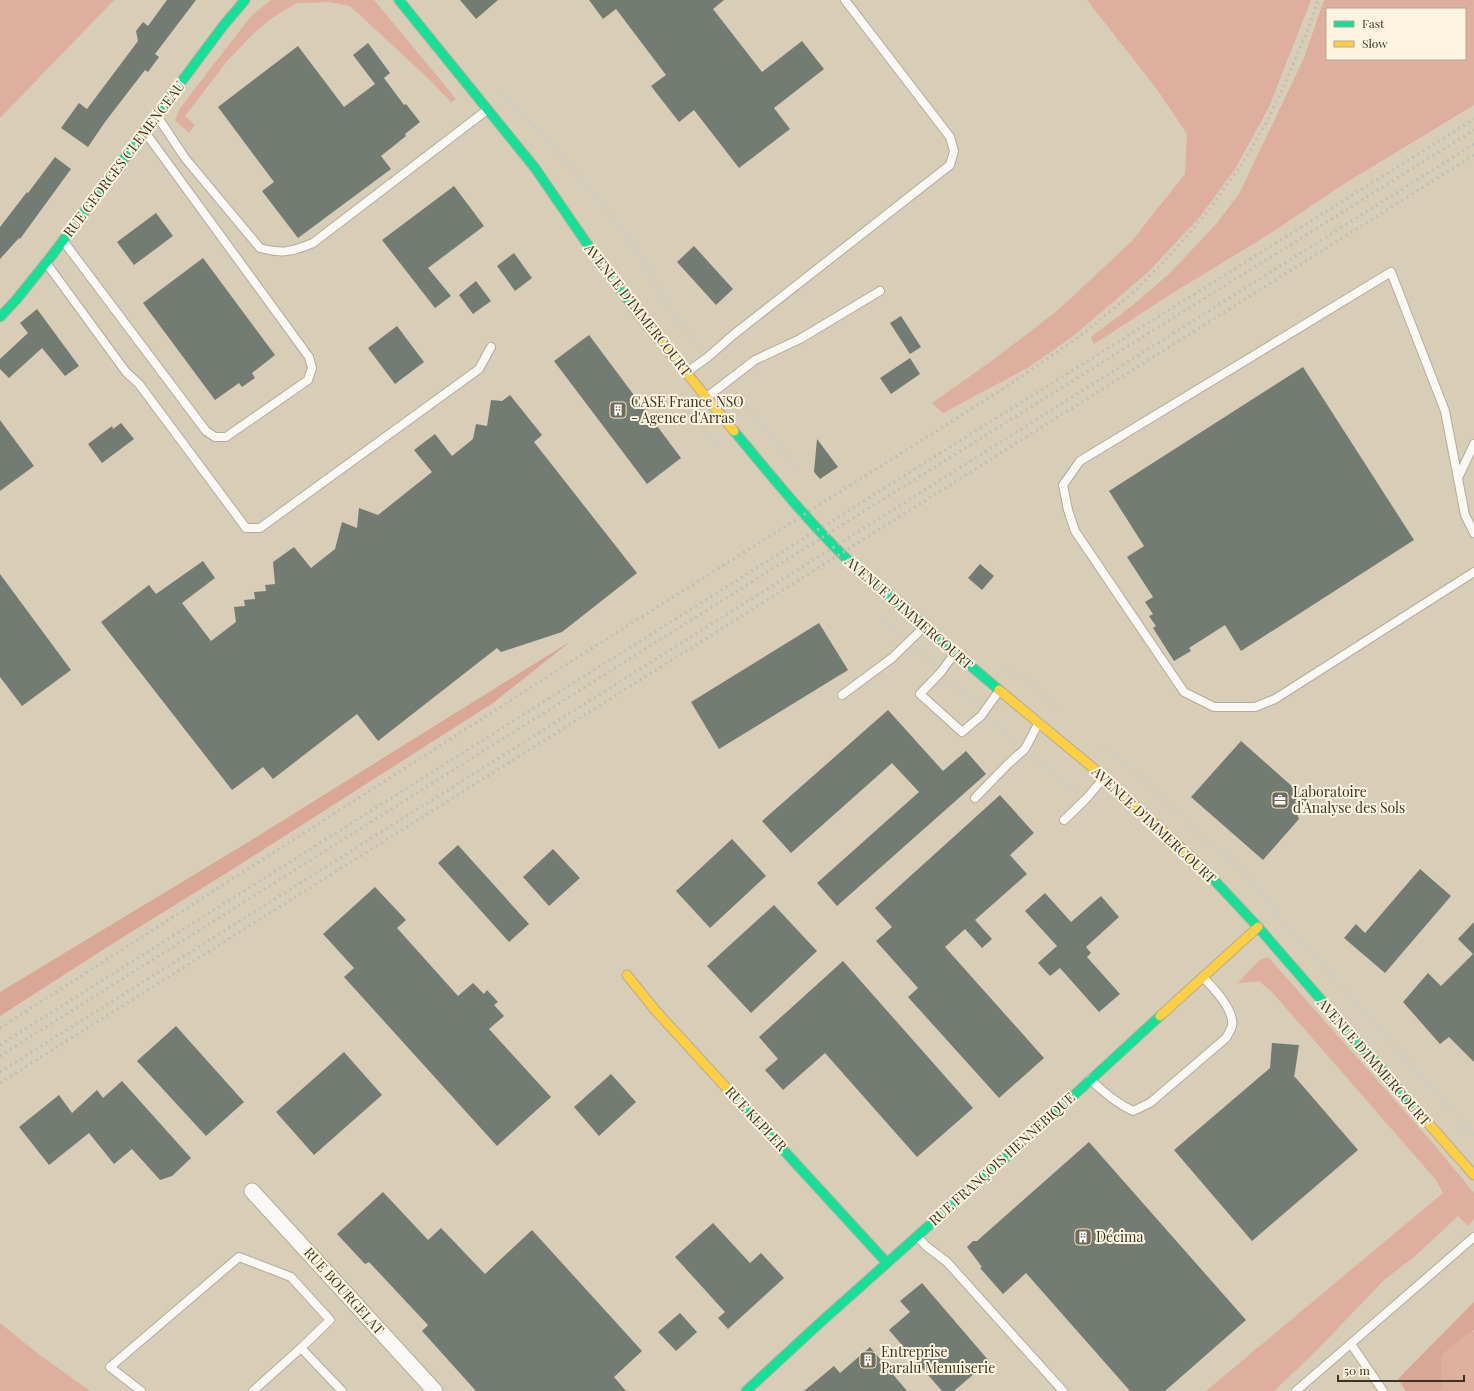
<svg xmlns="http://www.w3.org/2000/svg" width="1474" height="1391" viewBox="0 0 1474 1391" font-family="'Playfair Display',serif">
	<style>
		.green { fill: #deae9e; fill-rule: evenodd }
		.forest { fill: #daa696 }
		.building { fill: #737c72 }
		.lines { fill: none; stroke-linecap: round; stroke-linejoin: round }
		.lane-casing { stroke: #b4ac9a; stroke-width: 10 }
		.street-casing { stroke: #b4ac9a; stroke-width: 17 }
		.fast-casing { stroke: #b4ac9a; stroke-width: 11 }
		.slow-casing { stroke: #b4ac9a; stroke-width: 11 }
		.path { stroke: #cfccc5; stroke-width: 2.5; stroke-dasharray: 4 2; stroke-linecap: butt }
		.lane { stroke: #f9f8f4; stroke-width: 8 }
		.street { stroke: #f9f8f4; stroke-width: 15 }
		.fast { stroke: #16e098; stroke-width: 9 }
		.slow { stroke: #ffcf43; stroke-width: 9 }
		.rail { stroke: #c0beb8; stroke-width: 3; stroke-dasharray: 2 4; stroke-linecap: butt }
		.labels { text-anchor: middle; stroke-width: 4; stroke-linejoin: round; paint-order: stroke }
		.street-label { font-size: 14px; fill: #3b3423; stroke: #fef4df }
		.poi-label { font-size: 14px; fill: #3b3423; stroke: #fef4df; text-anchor: start }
	</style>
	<rect width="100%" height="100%" fill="#d8cdb6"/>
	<g class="green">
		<polygon points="0,0 114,0 0,118"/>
		<polygon points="271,0 374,0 456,99 451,102 430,80 350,6 330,2 297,3 272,18 256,31 228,60 185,116 195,125 189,133 175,120 180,108 252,15"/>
		<polygon points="1087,0 1311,0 1269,107 1235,169 1199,218 1147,273 1072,337 1029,367 943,413 932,403 993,360 1057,311 1131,242 1185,174 1187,134 1156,88"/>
		<path d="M1324,0H1474V105L1342,185L1271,233L1171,294L1094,344L1091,337L1133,305L1170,273L1217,223L1239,194L1304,58ZM1327,9H1465V59H1327Z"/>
		<polygon points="1268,957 1431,1141 1474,1193 1474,1219 1468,1226 1458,1216 1414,1257 1385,1279 1316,1351 1274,1391 1206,1391 1443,1193 1436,1180 1272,992 1259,981 1238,983 1258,961"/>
		<polygon points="0,1323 37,1353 90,1391 0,1391"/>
		<polygon points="1472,1331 1474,1332 1474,1391 1440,1391 1442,1384 1441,1356 1463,1337"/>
	</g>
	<g class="forest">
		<polygon points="571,641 493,703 228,872 112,944 0,1016 0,992 245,844"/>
		<polygon points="1474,1302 1474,1330 1463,1337 1441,1356 1442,1384 1440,1391 1406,1391 1398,1379"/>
	</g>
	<g class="building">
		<polygon points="167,0 196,0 155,54 159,57 148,72 145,70 105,122 88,147 61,128 79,103 87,109 138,41 136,31 143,22 148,26"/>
		<polygon points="460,0 498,0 476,19"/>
		<polygon points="589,0 724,0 713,9 762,72 802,41 824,69 774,108 790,129 739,168 694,110 679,122 651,86 666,75 616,9 603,19"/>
		<polygon points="368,43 390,73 384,78 404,105 406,104 420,122 405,134 406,136 381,156 391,169 298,238 262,191 274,182 218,107 298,46 344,107 375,84 353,55"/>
		<polygon points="55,157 71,169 20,239 19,238 0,259 0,227 27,192 28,193"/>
		<polygon points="454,186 484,226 428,268 451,296 435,308 382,240"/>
		<polygon points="156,213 173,236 134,265 117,242"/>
		<polygon points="694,246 733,289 716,305 677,262"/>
		<polygon points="514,253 532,278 515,291 497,266"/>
		<polygon points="203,258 275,355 252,373 255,378 242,387 239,383 215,400 143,303"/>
		<polygon points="476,281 491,301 473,314 459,295"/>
		<polygon points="37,309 79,366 65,376 42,348 9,378 0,369 0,359 28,333 20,323"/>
		<polygon points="901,316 921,347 910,354 890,323"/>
		<polygon points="397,326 424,362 395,384 368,348"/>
		<polygon points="589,335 681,458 647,484 554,361"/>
		<polygon points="910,358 920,374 891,394 880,378"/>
		<polygon points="1303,367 1414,540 1241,651 1225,625 1189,648 1191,651 1174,661 1153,628 1156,626 1149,616 1153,614 1145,602 1153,597 1127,557 1144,546 1109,491"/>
		<polygon points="510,395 542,435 534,442 637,573 562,632 501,652 497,648 378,741 357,714 273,779 263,767 232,790 101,622 149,585 156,594 203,561 215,578 182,603 211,641 236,622 234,607 245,606 244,600 255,599 254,592 266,591 265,585 275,584 273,562 294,547 311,568 335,549 342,522 357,528 359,508 378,515 432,472 414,450 435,434 452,456 473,439 476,424 487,426 491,400 502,401"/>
		<polygon points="0,420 34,466 0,491"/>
		<polygon points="121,423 134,439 102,463 88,444 112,426 113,429"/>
		<polygon points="817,439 838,467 820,479 814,472"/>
		<polygon points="980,564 994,576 982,590 968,578"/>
		<polygon points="0,574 71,670 22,706 0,677"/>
		<polygon points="819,623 848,670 719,749 691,702"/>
		<polygon points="888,710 943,771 966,751 986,774 837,906 817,883 919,792 892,763 791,853 762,821"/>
		<polygon points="1241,741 1312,804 1296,810 1299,819 1263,860 1191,797"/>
		<polygon points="1000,795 1034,833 1010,855 1027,874 975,920 992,939 982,948 965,929 945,947 1044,1058 999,1098 908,997 918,988 876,941 892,927 875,908"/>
		<polygon points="732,839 766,876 710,928 676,891"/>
		<polygon points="458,845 529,924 509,942 438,863"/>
		<polygon points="553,849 580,878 549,906 523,877"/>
		<polygon points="1420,869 1451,896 1385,973 1344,938 1356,924 1365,933"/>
		<polygon points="375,887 406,920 397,928 458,996 473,983 484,994 487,990 498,1002 494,1005 504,1016 489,1029 551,1097 497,1146 344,977 354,968 323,934"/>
		<polygon points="1045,893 1071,922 1101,896 1119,917 1086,947 1091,953 1087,957 1120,994 1099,1012 1060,968 1050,976 1038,963 1057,946 1025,911"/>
		<polygon points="774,905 817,951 751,1013 707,966"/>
		<polygon points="1474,922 1474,1062 1449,1037 1440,1044 1403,1002 1428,973 1441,986 1473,954 1458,939"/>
		<polygon points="843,961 973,1108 917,1157 825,1053 783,1090 765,1070 778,1059 759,1037"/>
		<polygon points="176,1026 244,1102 206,1136 137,1061"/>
		<polygon points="1272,1043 1299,1045 1294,1078 1295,1077 1358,1150 1252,1241 1174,1150 1270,1068"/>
		<polygon points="344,1052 382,1095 314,1155 276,1112"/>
		<polygon points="611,1074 636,1102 599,1136 574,1107"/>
		<polygon points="122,1081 191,1158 172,1176 160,1180 132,1149 114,1164 89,1133 49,1165 19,1127 59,1095 72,1113 97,1090 103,1098"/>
		<polygon points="1089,1142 1246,1320 1165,1391 1130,1391 1026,1273 1003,1294 980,1268 982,1267 967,1247 973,1241 977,1241"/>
		<polygon points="383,1192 428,1240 441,1228 485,1274 532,1230 642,1351 614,1377 626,1391 476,1391 422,1331 428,1325 369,1262 365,1264 337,1234"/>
		<polygon points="713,1223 750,1263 761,1253 784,1278 728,1329 718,1318 725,1312 675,1257"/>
		<polygon points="922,1283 989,1361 954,1391 942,1391 889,1330 910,1312 900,1301"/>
		<polygon points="680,1313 697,1332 676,1351 658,1332"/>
		<polygon points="870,1347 907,1391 804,1391 834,1366 840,1373"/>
	</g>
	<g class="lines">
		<g class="lane-casing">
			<g id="lane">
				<path d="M157,116L185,158L260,248C283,254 291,252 313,243L487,110"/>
				<polyline points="64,242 206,431 215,437 226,437 308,380 312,368 309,357 145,132"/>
				<polyline points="47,264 126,372 139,384 246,528 260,528 479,369 491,347"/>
				<polyline points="687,372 708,357 733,335 950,165 954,151 950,137 845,0"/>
				<polyline points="707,397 755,360 800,339 880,291"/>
				<polyline points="1458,478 1474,444"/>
				<polyline points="1474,533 1465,515 1445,411 1391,272 1080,461 1063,485 1068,510 1075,531 1184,692 1214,707 1255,707 1275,699 1474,572"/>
				<polyline points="955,653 941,672 920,694 962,732 981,716 999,691"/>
				<polyline points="842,695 892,658 924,627"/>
				<polyline points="975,798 1007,765 1025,749 1038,724"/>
				<polyline points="1064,820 1085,800 1103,779"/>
				<path d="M1090,1079C1103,1092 1116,1103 1133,1111L1150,1103L1226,1038C1228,1034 1231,1030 1232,1026C1235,1010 1213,988 1203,977"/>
				<polyline points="917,1236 926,1246 947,1262 1063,1391"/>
				<polyline points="1351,1344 1383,1391"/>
				<polyline points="141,1391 110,1367 239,1257 291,1277 330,1320 301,1348 342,1391"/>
				<polyline points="253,1391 301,1348"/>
				<polyline points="1296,1391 1474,1237"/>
			</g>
		</g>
		<g class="street-casing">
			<polyline id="street" points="252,1191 435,1391"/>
		</g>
		<g class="fast-casing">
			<g id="fast">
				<polyline points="399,0 535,168 590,248 639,315"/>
				<polyline points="0,317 16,300 53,254 223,26 245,0"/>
				<path d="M734,431C773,478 810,524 854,566L999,690"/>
				<polyline points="1202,867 1258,927 1421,1115"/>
				<polyline points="733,1095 887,1263"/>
				<polyline points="746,1391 822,1321 1035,1131 1160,1016"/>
			</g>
		</g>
		<g class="slow-casing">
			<g id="slow">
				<polyline points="639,315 734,431"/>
				<polyline points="999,690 1104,777 1202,867"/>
				<polyline points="627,975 656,1011 733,1095"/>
				<polyline points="1160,1016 1258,927"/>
				<polyline points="1421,1115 1474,1175"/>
			</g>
		</g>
		<g class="path">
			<polyline points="499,90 558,152 635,246 672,314 701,348"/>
			<polyline points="735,391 792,463 797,475"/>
			<polyline points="683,402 715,443 722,449"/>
			<polyline points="880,616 900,634"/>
			<polyline points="917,649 932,664"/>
			<polyline points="1002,665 1033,684 1061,715"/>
			<polyline points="950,679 976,705"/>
			<polyline points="993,720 1015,741"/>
			<polyline points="1102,749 1115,754 1151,787 1207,842 1232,860 1254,883 1270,906 1285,925 1314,955 1474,1136"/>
			<polyline points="1033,756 1077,793"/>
			<polyline points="1457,1129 1474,1125"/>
		</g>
		<use href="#lane" class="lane"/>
		<use href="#street" class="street"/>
		<use href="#fast" class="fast"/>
		<use href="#slow" class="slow"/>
		<g class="rail">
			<polyline points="0,1028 597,645 1006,387 1080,336 1134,292 1170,255 1209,210 1245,159 1265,125 1286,81 1310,24 1318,0"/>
			<polyline points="0,1045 613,658 1474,119"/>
			<polyline points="0,1056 834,530 1474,130"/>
			<polyline points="0,1072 1474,144"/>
			<polyline points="0,1083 1474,155"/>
		</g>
	</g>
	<defs>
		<g id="building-square" transform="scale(0.9)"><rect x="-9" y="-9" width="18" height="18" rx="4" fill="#726a56" stroke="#fef4df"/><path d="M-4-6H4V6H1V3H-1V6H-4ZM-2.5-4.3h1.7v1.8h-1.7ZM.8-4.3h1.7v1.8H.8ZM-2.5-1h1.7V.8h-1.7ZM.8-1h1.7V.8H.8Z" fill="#fff"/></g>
		<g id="office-square" transform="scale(0.9)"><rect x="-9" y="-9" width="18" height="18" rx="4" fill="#726a56" stroke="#fef4df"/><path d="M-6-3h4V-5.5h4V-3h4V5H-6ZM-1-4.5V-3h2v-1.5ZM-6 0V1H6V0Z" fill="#fff"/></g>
	</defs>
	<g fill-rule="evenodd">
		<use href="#building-square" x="618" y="410"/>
		<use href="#office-square" x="1280" y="800"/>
		<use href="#building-square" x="1083" y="1237"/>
		<use href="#building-square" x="868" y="1360"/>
	</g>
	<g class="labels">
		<g class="street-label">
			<text transform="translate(124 159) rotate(-53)" y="5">RUE GEORGES CLEMENCEAU</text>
			<text transform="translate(638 310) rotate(52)" y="5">AVENUE D'IMMERCOURT</text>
			<text transform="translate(909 613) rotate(41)" y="5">AVENUE D'IMMERCOURT</text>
			<text transform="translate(1154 825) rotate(43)" y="5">AVENUE D'IMMERCOURT</text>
			<text transform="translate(1374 1062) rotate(49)" y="5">AVENUE D'IMMERCOURT</text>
			<text transform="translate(756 1119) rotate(47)" y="5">RUE KEPLER</text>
			<text transform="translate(1002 1159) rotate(-42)" y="5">RUE FRANÇOIS HENNEBIQUE</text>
			<text transform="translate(344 1291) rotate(48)" y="5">RUE BOURGELAT</text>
		</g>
		<g class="poi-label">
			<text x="631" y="407">CASE France NSO<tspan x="631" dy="16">- Agence d'Arras</tspan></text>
			<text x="1293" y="797">Laboratoire<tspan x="1293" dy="16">d'Analyse des Sols</tspan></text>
			<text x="1096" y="1242">Décima</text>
			<text x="881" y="1357">Entreprise<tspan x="881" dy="16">Paralu Menuiserie</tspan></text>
		</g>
	</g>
	<rect x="1326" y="8" width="140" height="52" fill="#fef4df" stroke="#b0a794"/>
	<rect x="1334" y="21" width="20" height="6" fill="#16e098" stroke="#b0a794"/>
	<text x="1362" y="28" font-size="12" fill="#3b3423">Fast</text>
	<rect x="1334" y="41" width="20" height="6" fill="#ffcf43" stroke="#b0a794"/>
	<text x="1362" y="48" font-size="12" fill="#3b3423">Slow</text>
	<path d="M1338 1375v6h126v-6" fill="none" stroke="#3b3423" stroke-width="2"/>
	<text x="1344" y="1375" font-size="12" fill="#3b3423" stroke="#fef4df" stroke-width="3" paint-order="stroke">50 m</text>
</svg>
